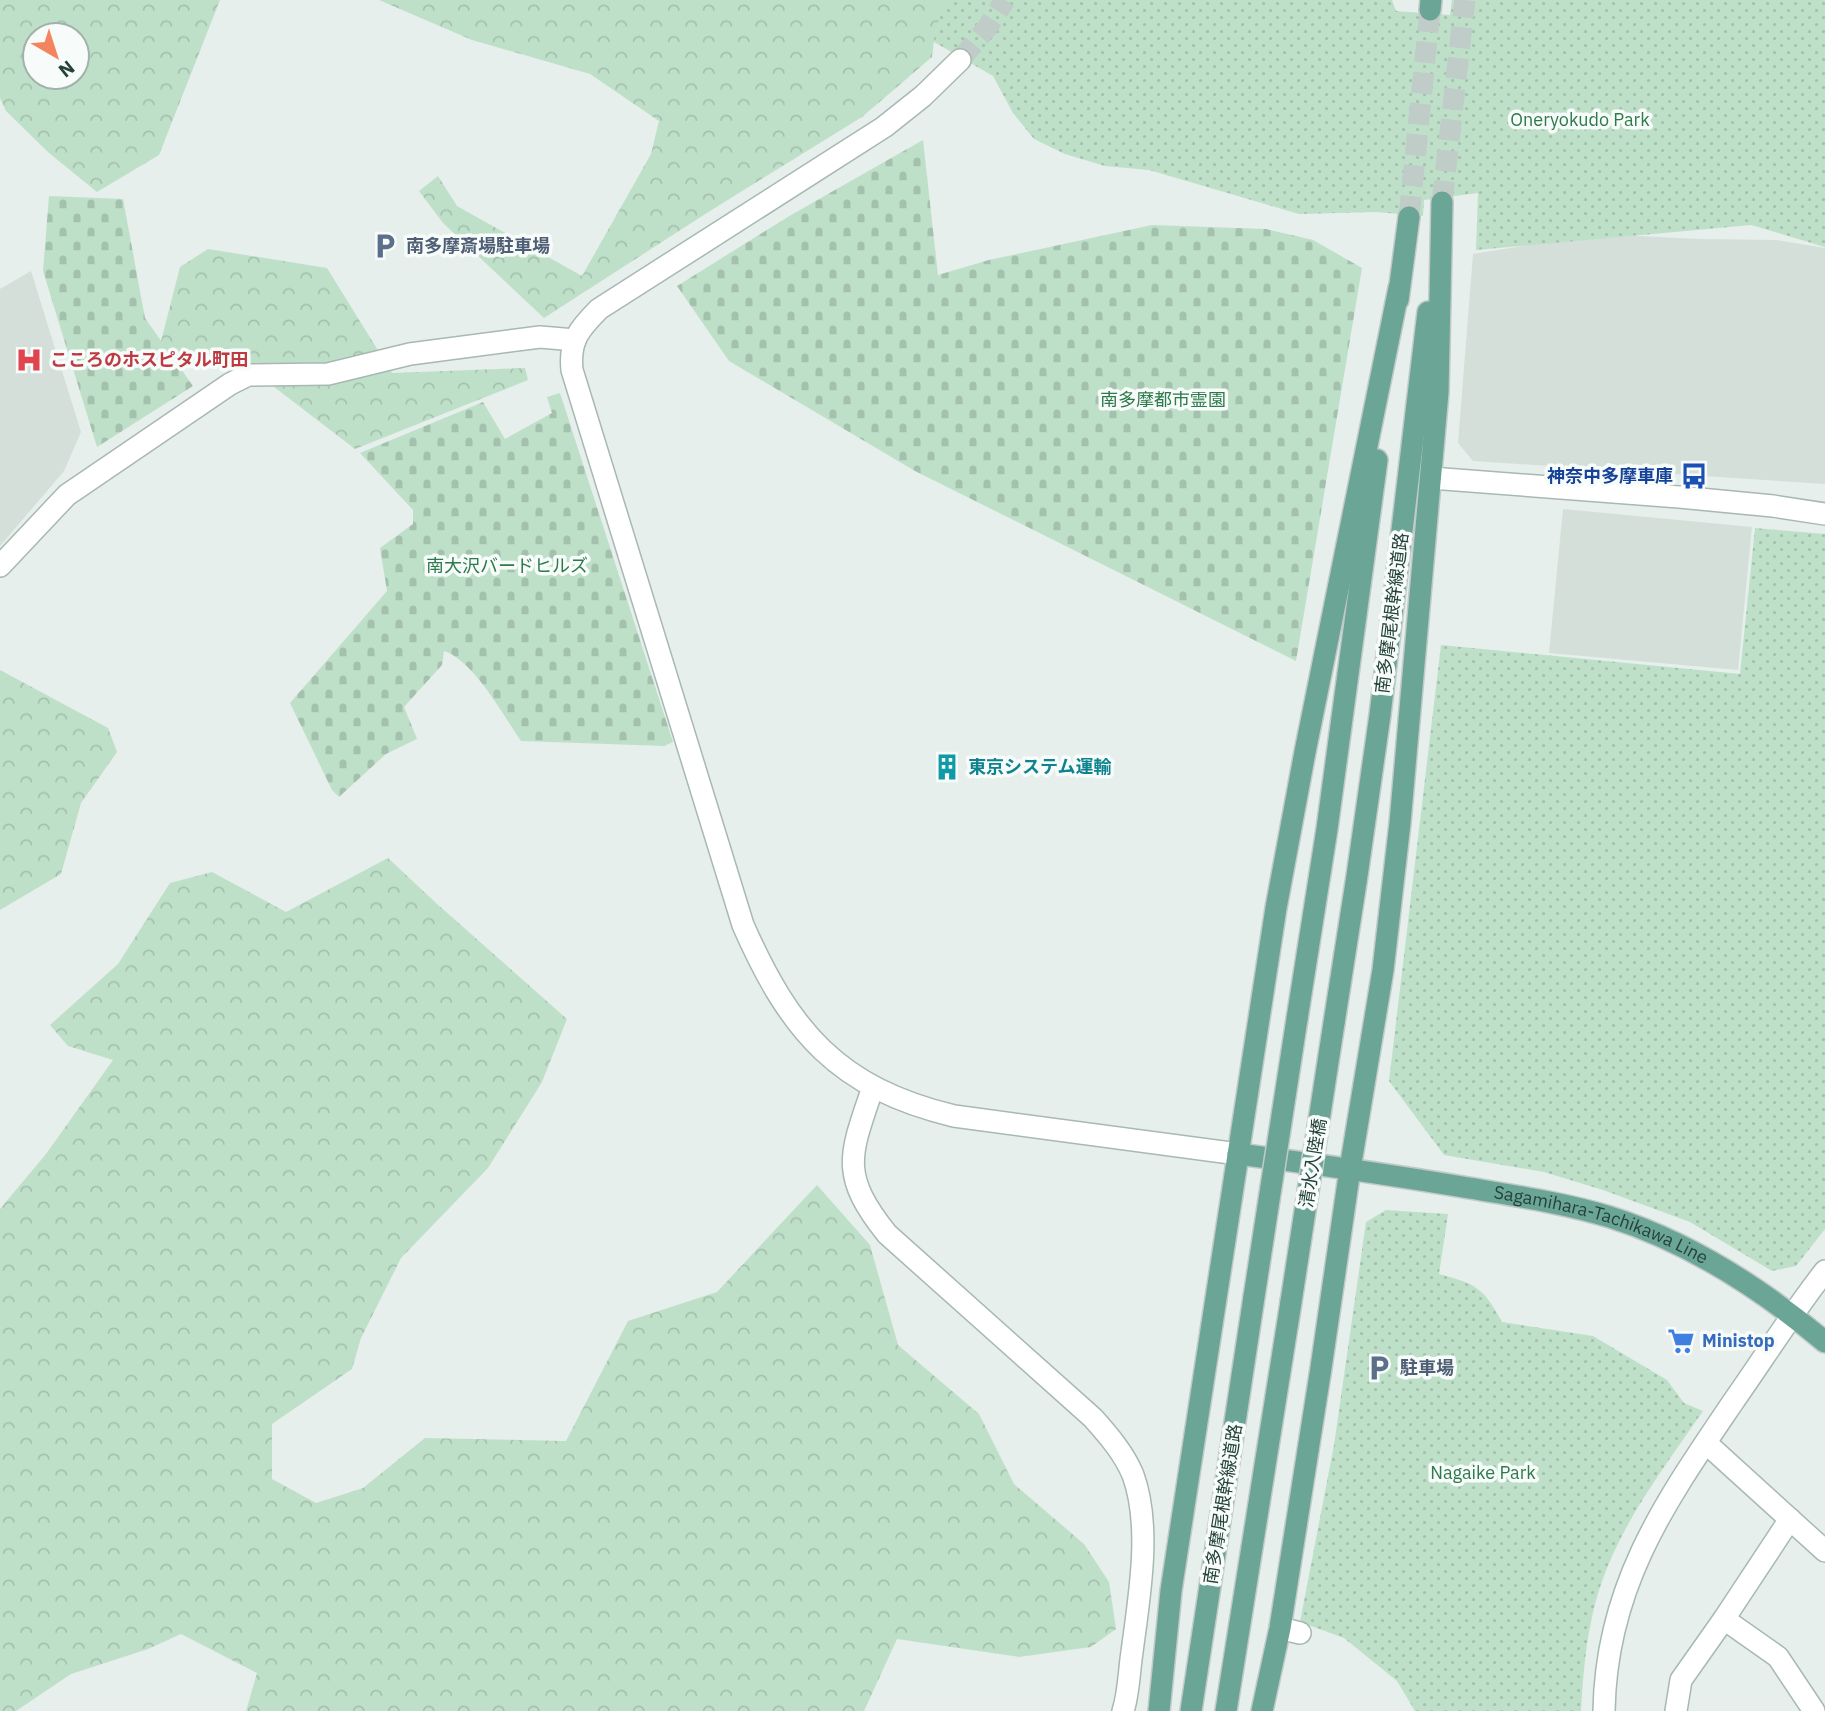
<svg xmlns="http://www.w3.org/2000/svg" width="1825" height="1711" viewBox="0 0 1825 1711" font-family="'IBM Plex Sans','Noto Sans JP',sans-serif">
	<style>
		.built { fill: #d4dfda }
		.green { fill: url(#green-dots) }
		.forest { fill: url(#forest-crowns); fill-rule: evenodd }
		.cemetery { fill: url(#cemetery-stones) }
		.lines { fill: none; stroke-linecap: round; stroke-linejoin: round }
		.minor-tunnel { stroke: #bfccc8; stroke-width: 21; stroke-dasharray: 21 10; stroke-linecap: butt }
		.major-tunnel { stroke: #bfccc8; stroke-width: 21; stroke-dasharray: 21 10; stroke-linecap: butt }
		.minor-casing { stroke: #a8b8b2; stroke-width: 24 }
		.major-casing { stroke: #c2cac8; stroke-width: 24 }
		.minor { stroke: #fff; stroke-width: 21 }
		.major { stroke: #6aa596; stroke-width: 21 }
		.major-bridge-casing { stroke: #c2cac8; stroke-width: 24; stroke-linecap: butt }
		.major-bridge { stroke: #6aa596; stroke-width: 21 }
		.labels { text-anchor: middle; stroke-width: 7; stroke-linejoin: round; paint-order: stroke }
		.park-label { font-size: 18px; fill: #2d7a4b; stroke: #f7fbf9 }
		.service-label { font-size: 18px; font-weight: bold; fill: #4e5e75; stroke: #f7fbf9; text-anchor: start }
		.health-label { font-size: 18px; font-weight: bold; fill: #be3a42; stroke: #f7fbf9; text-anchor: start }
		.transit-label { font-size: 18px; font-weight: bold; fill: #164399; stroke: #f7fbf9; text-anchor: end }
		.street-label { font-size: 18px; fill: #24423a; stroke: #f7fbf9 }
		.culture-label { font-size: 18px; font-weight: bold; fill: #0d838f; stroke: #f7fbf9; text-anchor: start }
		.shop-label { font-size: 18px; font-weight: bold; fill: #366cbe; stroke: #f7fbf9; text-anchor: start }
	</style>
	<defs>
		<pattern id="green-dots" width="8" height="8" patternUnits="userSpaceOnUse" patternTransform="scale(1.75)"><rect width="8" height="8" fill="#bfe0c8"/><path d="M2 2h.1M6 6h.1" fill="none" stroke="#a4c1ad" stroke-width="1.8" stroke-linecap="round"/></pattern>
		<pattern id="forest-crowns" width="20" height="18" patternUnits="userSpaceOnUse" patternTransform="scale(1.75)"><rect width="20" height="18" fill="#bfe0c8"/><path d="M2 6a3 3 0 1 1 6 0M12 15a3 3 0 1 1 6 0" fill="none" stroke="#a4c1ad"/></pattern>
		<pattern id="cemetery-stones" width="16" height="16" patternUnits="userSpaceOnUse" patternTransform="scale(1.75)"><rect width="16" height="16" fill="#bfe0c8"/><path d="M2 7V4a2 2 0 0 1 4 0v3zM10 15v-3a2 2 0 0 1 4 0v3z" fill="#a4c1ad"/></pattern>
	</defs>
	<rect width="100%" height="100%" fill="#e6efeb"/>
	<g class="built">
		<polygon points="1598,234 1699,239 1776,240 1825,248 1825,484 1473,461 1458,443 1473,254"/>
		<polygon points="31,271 81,432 64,471 0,546 0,289"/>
		<polygon points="1563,509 1752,527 1738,670 1549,653"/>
	</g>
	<g class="green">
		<polygon points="826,0 1392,0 1396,11 1450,15 1452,0 1825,0 1825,247 1751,225 1476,250 1478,193 1424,200 1423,216 1376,212 1299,214 1149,170 1105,166 1065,154 1034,139 1013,113 993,76 922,35"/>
		<polygon points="1755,528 1825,534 1825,1229 1796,1266 1772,1271 1690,1222 1603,1190 1544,1172 1444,1155 1389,1081 1441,645 1740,674"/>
		<path d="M1386,1210L1448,1214L1439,1274C1476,1284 1483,1287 1502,1322L1593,1336L1667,1380L1684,1403L1703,1411C1661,1472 1614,1532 1595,1604C1586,1639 1583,1675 1581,1711H1415L1397,1681L1344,1638L1300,1622L1334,1445L1366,1222Z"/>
	</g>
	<g class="forest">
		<path d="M0,0H220L159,155L97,192L49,153L6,111L0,98ZM35,35H77V77H35Z"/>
		<polygon points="379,0 945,0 935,33 932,57 862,117 710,211 544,318 443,223 419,191 438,176 457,206 582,276 651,154 659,121 590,74 472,40"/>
		<polygon points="208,249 327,268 392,373 525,368 528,380 355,449 235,357 159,349 180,267"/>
		<polygon points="0,670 108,728 117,752 81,803 61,874 0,910"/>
		<polygon points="388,858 436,903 567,1019 542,1082 488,1168 401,1258 361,1338 352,1369 272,1424 272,1479 316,1503 363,1488 425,1438 566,1441 628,1321 717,1292 817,1185 870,1245 898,1345 979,1414 1014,1484 1084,1544 1109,1582 1116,1629 1091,1647 1019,1657 897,1639 864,1711 246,1711 257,1673 181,1634 148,1649 71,1674 16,1711 0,1711 0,1209 46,1154 113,1060 68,1046 50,1025 118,964 170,883 212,872 286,912"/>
	</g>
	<g class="cemetery">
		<polygon points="923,140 938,275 989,260 1152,225 1266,229 1313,240 1362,268 1296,661 915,471 729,361 677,286 791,215"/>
		<polygon points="49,196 123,199 145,318 193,386 97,447 43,271"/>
		<path d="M560,393L673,742L664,746L521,741C503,715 474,661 444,651L442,665L404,707L417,739L386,754L339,797L332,790L290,703L387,591L380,548L413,524V510L360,453L483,402L505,439L552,413L547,397Z"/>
	</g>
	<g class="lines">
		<polyline class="minor-tunnel" points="960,60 987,28 1005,0"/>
		<g class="major-tunnel">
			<polyline points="1442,202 1465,0"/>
			<polyline points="1409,217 1430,10"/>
		</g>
		<g class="minor-casing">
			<g id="minor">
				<path d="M960,60L923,96L884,127L599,309C579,329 569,341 572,370L743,925C790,1032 838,1088 954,1116L1238,1154"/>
				<polyline points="1431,478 1679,497 1773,506 1825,514"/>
				<polyline points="0,566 67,495 230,384 248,375 328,374 410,354 540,337 575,340"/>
				<path d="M873,1087C850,1155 839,1174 887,1234L1093,1418C1108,1435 1124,1453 1133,1475C1152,1527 1139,1598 1132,1652C1129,1671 1129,1693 1123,1711"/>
				<polyline points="1706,1443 1825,1551"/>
				<polyline points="1724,1619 1778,1657 1814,1711"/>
				<polyline points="1280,1628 1300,1633"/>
				<path d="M1604,1711C1606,1585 1666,1501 1733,1402C1764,1358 1792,1313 1825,1271"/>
				<polyline points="1676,1711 1681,1680 1724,1619 1790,1519"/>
			</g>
		</g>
		<g class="major-casing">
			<g id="major">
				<polyline points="1430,10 1431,0"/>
				<polyline points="1398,300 1409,217"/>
				<polyline points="1297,1019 1327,829 1377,460"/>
				<polyline points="1334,1023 1357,876 1380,715 1428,312"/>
				<path id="s1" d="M1238,1154C1315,1164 1392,1175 1469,1188C1516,1196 1564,1203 1610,1217C1689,1242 1762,1289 1825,1342"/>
				<polyline points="1159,1711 1171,1591 1276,908 1305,752 1399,288"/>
				<polyline points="1191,1711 1254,1297"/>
				<polyline points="1226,1711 1291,1302"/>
				<polyline points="1262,1711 1280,1628 1321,1368 1350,1169 1383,970 1400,823 1438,392 1442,202"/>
			</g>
		</g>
		<use href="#minor" class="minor"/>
		<use href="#major" class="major"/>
		<g class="major-bridge-casing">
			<g id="major-bridge">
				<polyline points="1254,1297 1297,1019"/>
				<polyline points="1291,1302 1334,1023"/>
			</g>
		</g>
		<use href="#major-bridge" class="major-bridge"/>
	</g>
	<defs>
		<g id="parking-bare" transform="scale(2.1)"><path d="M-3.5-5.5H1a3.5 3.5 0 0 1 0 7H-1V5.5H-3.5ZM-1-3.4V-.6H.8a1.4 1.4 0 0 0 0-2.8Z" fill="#5c6f8a" stroke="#f7fbf9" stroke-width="2.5" paint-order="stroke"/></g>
		<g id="hospital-bare" transform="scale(2.1)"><path d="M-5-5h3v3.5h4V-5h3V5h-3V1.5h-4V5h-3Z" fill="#e0444e" stroke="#f7fbf9" stroke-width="2.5" paint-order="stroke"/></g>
		<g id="bus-bare" transform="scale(2.1)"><path d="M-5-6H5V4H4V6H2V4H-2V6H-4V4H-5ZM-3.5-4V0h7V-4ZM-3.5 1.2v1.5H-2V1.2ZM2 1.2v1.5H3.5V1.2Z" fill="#1a4fb4" stroke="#f7fbf9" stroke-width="2.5" paint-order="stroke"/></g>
		<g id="building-bare" transform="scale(2.1)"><path d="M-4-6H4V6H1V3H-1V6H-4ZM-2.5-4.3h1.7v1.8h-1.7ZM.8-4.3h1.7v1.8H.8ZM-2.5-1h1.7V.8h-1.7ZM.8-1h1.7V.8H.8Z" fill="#0f9aa8" stroke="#f7fbf9" stroke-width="2.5" paint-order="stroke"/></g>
		<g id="supermarket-bare" transform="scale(2.1)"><path d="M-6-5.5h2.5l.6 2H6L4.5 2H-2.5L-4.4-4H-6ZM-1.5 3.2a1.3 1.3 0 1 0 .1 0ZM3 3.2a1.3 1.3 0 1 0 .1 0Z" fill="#3f7fe0" stroke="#f7fbf9" stroke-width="2.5" paint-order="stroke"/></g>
	</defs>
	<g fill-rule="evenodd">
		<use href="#parking-bare" x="385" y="246"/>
		<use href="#hospital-bare" x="29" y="360"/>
		<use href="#bus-bare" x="1694" y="476"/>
		<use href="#building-bare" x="947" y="767"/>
		<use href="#supermarket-bare" x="1681" y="1341"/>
		<use href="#parking-bare" x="1379" y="1368"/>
	</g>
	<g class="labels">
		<g class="park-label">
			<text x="1580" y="126">Oneryokudo Park</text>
			<text x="1163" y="406">南多摩都市霊園</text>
			<text x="507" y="572">南大沢バードヒルズ</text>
			<text x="1483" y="1479">Nagaike Park</text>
		</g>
		<g class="service-label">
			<text x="406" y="252">南多摩斎場駐車場</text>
			<text x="1400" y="1374">駐車場</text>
		</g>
		<g class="health-label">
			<text x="50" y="366">こころのホスピタル町田</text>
		</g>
		<g class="transit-label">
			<text x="1673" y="482">神奈中多摩車庫</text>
		</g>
		<g class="street-label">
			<text transform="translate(1392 613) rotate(-83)" y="6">南多摩尾根幹線道路</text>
			<text transform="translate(1313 1163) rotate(-81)" y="6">清水入陸橋</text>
			<text dy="6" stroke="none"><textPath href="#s1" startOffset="371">Sagamihara-Tachikawa Line</textPath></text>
			<text transform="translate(1223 1504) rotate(-81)" y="6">南多摩尾根幹線道路</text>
		</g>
		<g class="culture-label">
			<text x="968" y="773">東京システム運輸</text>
		</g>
		<g class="shop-label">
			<text x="1702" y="1347">Ministop</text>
		</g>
	</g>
	<g transform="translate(56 56) rotate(141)"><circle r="33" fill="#f7fbf9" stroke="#a3b1ad" stroke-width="2"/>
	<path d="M0-5L12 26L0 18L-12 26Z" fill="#f4845f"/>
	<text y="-10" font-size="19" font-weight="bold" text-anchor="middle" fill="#24423a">N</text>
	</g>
</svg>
